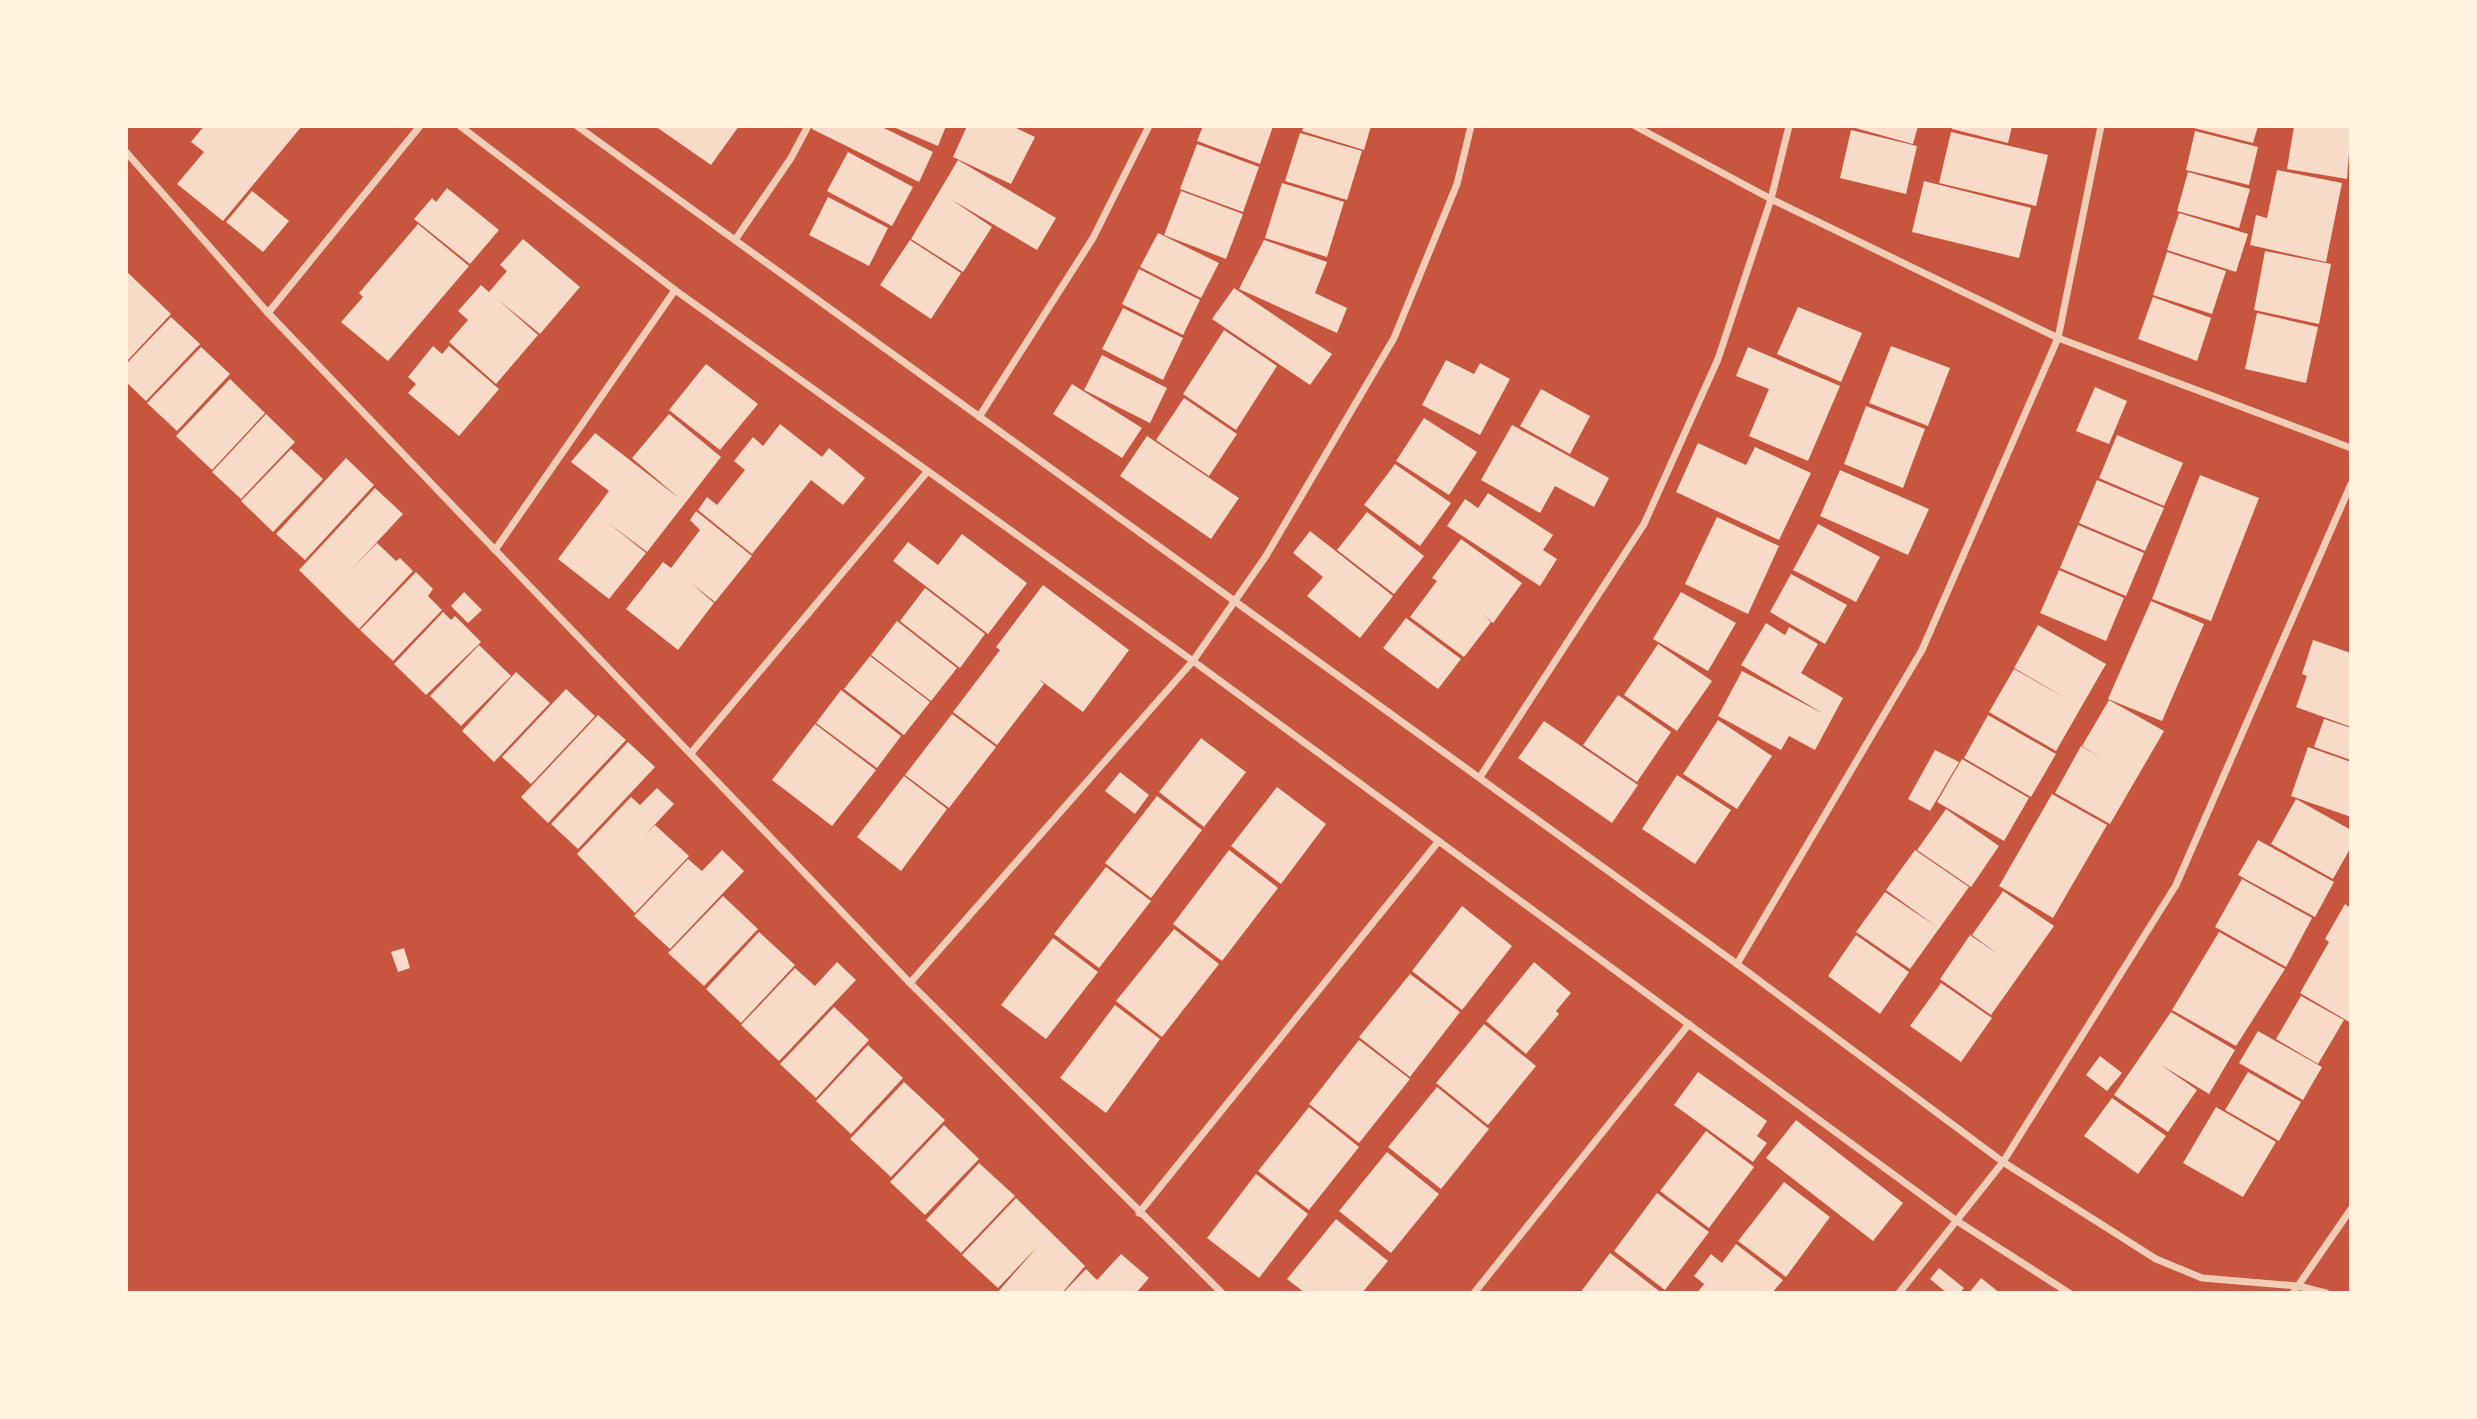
<svg xmlns="http://www.w3.org/2000/svg" width="2477" height="1419" viewBox="0 0 2477 1419" font-family="Raleway,sans-serif">
	<style>
		.building { fill: #f7dbc8 }
		.lines { fill: none; stroke-linecap: round; stroke-linejoin: round }
		.minor { stroke: #f1ccb7; stroke-width: 7 }
	</style>
	<rect width="100%" height="100%" fill="#c8553d"/>
	<g class="building">
		<polygon points="204,126 302,126 223,221 177,184 204,152 191,142"/>
		<polygon points="655,126 739,126 711,165"/>
		<polygon points="814,126 880,126 933,152 919,182 812,129"/>
		<polygon points="891,126 946,126 938,146"/>
		<polygon points="967,126 1012,126 1035,137 1011,184 953,157"/>
		<polygon points="1203,126 1273,126 1260,164 1197,141"/>
		<polygon points="1304,126 1371,126 1364,150 1302,131"/>
		<polygon points="1848,126 1918,126 1913,144"/>
		<polygon points="1953,126 2012,126 2008,143 1952,129"/>
		<polygon points="2186,126 2258,126 2253,143"/>
		<polygon points="2294,126 2351,126 2347,179 2287,169"/>
		<polygon points="1851,130 1917,146 1906,194 1840,178"/>
		<polygon points="2195,131 2258,147 2249,185 2186,170"/>
		<polygon points="1951,132 2048,155 2036,206 1939,183"/>
		<polygon points="1300,133 1362,151 1347,200 1285,181"/>
		<polygon points="1197,144 1259,167 1243,212 1180,189"/>
		<polygon points="848,152 913,187 892,226 827,191"/>
		<polygon points="958,160 1056,218 1037,250 952,200 992,227 963,272 911,239"/>
		<polygon points="2277,170 2342,183 2326,262 2250,245 2256,215 2267,218"/>
		<polygon points="2188,172 2250,189 2239,228 2177,211"/>
		<polygon points="1924,181 2031,208 2019,258 1912,232"/>
		<polygon points="1282,183 1344,202 1327,257 1265,238"/>
		<polygon points="447,188 499,230 470,264 414,219 432,198 436,202"/>
		<polygon points="252,191 289,221 263,252 226,222"/>
		<polygon points="1181,191 1243,214 1226,259 1164,235"/>
		<polygon points="828,197 888,228 869,266 809,235"/>
		<polygon points="2179,213 2248,234 2236,272 2167,250"/>
		<polygon points="418,224 469,266 388,361 341,322 363,297 359,293"/>
		<polygon points="1158,233 1219,263 1201,298 1140,267"/>
		<polygon points="523,239 580,287 540,334 496,298 538,335 496,384 449,342 468,320 458,311 481,285 489,292 507,271 500,265"/>
		<polygon points="910,240 961,273 931,319 880,285"/>
		<polygon points="1264,240 1327,262 1315,293 1347,308 1337,333 1239,289"/>
		<polygon points="2265,251 2331,264 2319,324 2254,310"/>
		<polygon points="2167,252 2226,271 2212,314 2153,295"/>
		<polygon points="1139,269 1200,300 1183,335 1122,304"/>
		<polygon points="126,271 171,314 126,362"/>
		<polygon points="1234,288 1332,354 1310,385 1212,319"/>
		<polygon points="2153,297 2211,318 2197,361 2138,339"/>
		<polygon points="1798,307 1862,333 1841,382 1777,354"/>
		<polygon points="1123,308 1183,338 1163,380 1102,349"/>
		<polygon points="2257,313 2318,327 2306,383 2245,369"/>
		<polygon points="171,317 200,344 146,401 126,382 126,364"/>
		<polygon points="1224,330 1277,366 1236,430 1183,394"/>
		<polygon points="433,346 442,354 449,346 499,389 459,436 408,393 416,384 408,377"/>
		<polygon points="1891,346 1950,368 1928,426 1869,403"/>
		<polygon points="201,347 230,374 177,431 147,403"/>
		<polygon points="1748,347 1840,386 1808,461 1749,436 1769,389 1736,376"/>
		<polygon points="1102,355 1167,388 1150,423 1084,390"/>
		<polygon points="1446,360 1474,374 1480,363 1510,379 1480,435 1422,405"/>
		<polygon points="706,364 758,404 720,450 669,410"/>
		<polygon points="230,379 265,413 212,470 176,436"/>
		<polygon points="1072,384 1142,428 1122,458 1053,414"/>
		<polygon points="2095,387 2127,401 2109,444 2076,431"/>
		<polygon points="1541,389 1590,416 1570,454 1520,426"/>
		<polygon points="1184,398 1237,434 1209,476 1156,440"/>
		<polygon points="1866,406 1925,429 1903,488 1844,464"/>
		<polygon points="266,414 295,442 241,499 212,472"/>
		<polygon points="669,414 721,457 647,552 607,522 646,553 609,599 558,559 609,491 571,462 595,433 680,499 632,458"/>
		<polygon points="1424,418 1477,452 1449,495 1396,461"/>
		<polygon points="780,424 822,457 829,448 865,478 843,505 811,480 752,554 698,510 707,497 717,505 745,470 734,461 753,437 763,446"/>
		<polygon points="1512,425 1609,478 1594,507 1555,486 1540,513 1481,480"/>
		<polygon points="2117,435 2183,463 2164,506 2099,478"/>
		<polygon points="1147,436 1239,498 1211,539 1120,476"/>
		<polygon points="1698,443 1746,465 1755,447 1811,473 1779,540 1676,492"/>
		<polygon points="291,449 323,479 273,532 241,501"/>
		<polygon points="346,458 374,485 305,560 276,534"/>
		<polygon points="1395,464 1451,503 1420,546 1364,505"/>
		<polygon points="1840,470 1929,509 1908,555 1820,516"/>
		<polygon points="2200,475 2259,498 2211,621 2152,599"/>
		<polygon points="2097,480 2164,508 2145,551 2079,523"/>
		<polygon points="375,488 403,514 349,572 377,543 396,561 400,558 413,571 359,629 299,570"/>
		<polygon points="1488,493 1553,535 1543,550 1557,559 1540,586 1447,526 1465,499 1478,508"/>
		<polygon points="696,511 752,556 715,602 691,583 714,603 678,650 626,609 663,562 671,568 700,530 690,520"/>
		<polygon points="1367,512 1424,556 1394,594 1337,550"/>
		<polygon points="1717,517 1779,546 1748,614 1685,584"/>
		<polygon points="1818,524 1880,557 1856,602 1793,570"/>
		<polygon points="2078,525 2144,553 2126,596 2060,568"/>
		<polygon points="1310,531 1393,596 1360,638 1307,596 1323,577 1293,553"/>
		<polygon points="962,534 1027,583 988,634 893,561 908,542 938,565"/>
		<polygon points="1461,539 1522,583 1493,623 1481,613 1491,622 1464,657 1410,617 1437,581 1432,578"/>
		<polygon points="2059,570 2124,598 2106,641 2040,613"/>
		<polygon points="416,572 433,589 428,596 442,610 393,661 360,630"/>
		<polygon points="1791,574 1847,605 1825,644 1770,612"/>
		<polygon points="1043,585 1129,650 1083,712 1039,679 1044,684 997,745 953,712 1000,650 996,647"/>
		<polygon points="925,588 985,634 960,668 900,621"/>
		<polygon points="464,592 482,610 468,623 451,606"/>
		<polygon points="1681,592 1736,623 1708,671 1653,639"/>
		<polygon points="2151,601 2204,624 2162,721 2108,699"/>
		<polygon points="443,612 451,620 455,616 481,642 426,695 394,664"/>
		<polygon points="1406,618 1461,659 1438,689 1383,648"/>
		<polygon points="897,621 957,668 931,701 871,655"/>
		<polygon points="1766,623 1785,635 1789,627 1818,644 1801,673 1843,698 1815,750 1789,736 1781,750 1718,716 1742,671 1824,714 1741,665"/>
		<polygon points="2038,625 2106,664 2056,751 1989,712 2014,669 2067,699 2014,668"/>
		<polygon points="2313,640 2351,653 2351,727 2296,707 2307,676 2302,674"/>
		<polygon points="1658,644 1712,681 1677,731 1624,695"/>
		<polygon points="479,645 511,676 461,726 430,696"/>
		<polygon points="870,656 930,702 904,735 844,689"/>
		<polygon points="516,672 550,703 494,762 462,731"/>
		<polygon points="566,689 595,716 531,784 502,757"/>
		<polygon points="841,690 901,736 877,768 816,723"/>
		<polygon points="1618,695 1671,732 1637,782 1583,745"/>
		<polygon points="2109,700 2164,731 2110,824 2055,793 2081,746 2103,759 2082,746"/>
		<polygon points="952,714 996,747 949,808 905,775"/>
		<polygon points="598,715 626,740 548,823 521,797"/>
		<polygon points="1988,715 2056,754 2031,797 1964,758"/>
		<polygon points="2324,719 2351,728 2351,760 2314,747"/>
		<polygon points="1718,720 1772,756 1737,809 1683,774"/>
		<polygon points="1544,721 1638,785 1612,823 1518,758"/>
		<polygon points="815,724 876,770 832,826 772,780"/>
		<polygon points="1201,738 1246,772 1204,827 1159,792"/>
		<polygon points="628,742 655,767 578,849 551,824"/>
		<polygon points="2308,747 2351,762 2351,817 2291,796"/>
		<polygon points="1935,750 1959,762 1930,811 1908,799"/>
		<polygon points="1962,759 2029,798 2004,841 1937,802"/>
		<polygon points="1120,772 1149,795 1135,814 1105,791"/>
		<polygon points="1677,775 1731,810 1695,864 1642,829"/>
		<polygon points="904,776 947,809 901,871 857,837"/>
		<polygon points="1277,787 1326,824 1281,884 1231,846"/>
		<polygon points="657,788 674,804 645,835 655,825 689,856 635,913 577,854 631,797 640,805"/>
		<polygon points="2052,794 2107,825 2053,918 1999,886"/>
		<polygon points="1157,796 1202,830 1151,898 1105,863"/>
		<polygon points="2296,799 2351,830 2351,847 2333,879 2271,844"/>
		<polygon points="1946,809 1999,846 1971,887 1917,850"/>
		<polygon points="2258,840 2334,882 2315,917 2238,875"/>
		<polygon points="722,850 744,871 670,949 634,916 688,859 702,871"/>
		<polygon points="1229,850 1278,888 1222,961 1173,924"/>
		<polygon points="1915,850 1969,887 1910,969 1856,932 1885,892 1937,927 1886,890"/>
		<polygon points="1106,867 1151,901 1099,968 1054,934"/>
		<polygon points="2242,879 2312,918 2286,967 2215,927"/>
		<polygon points="2003,891 2054,926 1991,1015 1940,979 1970,935 1999,955 1972,935"/>
		<polygon points="723,896 758,929 704,986 668,953"/>
		<polygon points="2345,904 2351,908 2351,1023 2300,993 2329,942 2325,939"/>
		<polygon points="1462,906 1512,946 1462,1010 1412,971"/>
		<polygon points="1174,929 1219,964 1162,1037 1116,1001"/>
		<polygon points="759,932 795,965 741,1023 706,989"/>
		<polygon points="2219,932 2285,969 2236,1046 2172,1010"/>
		<polygon points="1856,935 1909,972 1880,1014 1828,976"/>
		<polygon points="1053,938 1098,972 1046,1039 1001,1005"/>
		<polygon points="404,948 410,968 398,972 391,952"/>
		<polygon points="837,962 856,980 779,1061 741,1025 795,968 815,986"/>
		<polygon points="1534,962 1571,993 1556,1011 1559,1014 1526,1054 1486,1021"/>
		<polygon points="1410,974 1460,1012 1410,1077 1359,1037"/>
		<polygon points="1941,983 1992,1018 1961,1062 1910,1026"/>
		<polygon points="2301,996 2344,1020 2318,1064 2276,1039"/>
		<polygon points="1115,1005 1160,1039 1106,1113 1060,1078"/>
		<polygon points="834,1007 869,1040 816,1098 780,1064"/>
		<polygon points="2171,1012 2235,1050 2209,1094 2161,1065 2197,1090 2168,1132 2114,1095"/>
		<polygon points="1484,1024 1536,1066 1488,1125 1436,1083"/>
		<polygon points="2258,1031 2322,1067 2303,1100 2239,1063"/>
		<polygon points="1359,1040 1410,1079 1359,1143 1309,1104"/>
		<polygon points="868,1045 903,1078 851,1134 816,1101"/>
		<polygon points="2100,1056 2122,1073 2107,1091 2086,1075"/>
		<polygon points="1698,1072 1767,1121 1757,1136 1767,1143 1753,1162 1674,1105"/>
		<polygon points="2248,1072 2301,1102 2279,1141 2225,1110"/>
		<polygon points="904,1082 945,1120 891,1177 850,1139"/>
		<polygon points="1437,1087 1489,1129 1441,1189 1388,1147"/>
		<polygon points="2112,1098 2166,1136 2138,1174 2084,1136"/>
		<polygon points="1309,1107 1359,1147 1309,1210 1258,1171"/>
		<polygon points="2216,1107 2276,1142 2243,1197 2183,1163"/>
		<polygon points="1796,1120 1903,1203 1873,1241 1766,1158"/>
		<polygon points="944,1125 979,1159 925,1215 890,1182"/>
		<polygon points="1706,1131 1754,1167 1709,1228 1660,1191"/>
		<polygon points="1387,1152 1439,1194 1391,1253 1339,1211"/>
		<polygon points="979,1163 1015,1196 961,1253 926,1220"/>
		<polygon points="1256,1174 1308,1214 1259,1278 1207,1238"/>
		<polygon points="1784,1182 1830,1217 1786,1277 1738,1241"/>
		<polygon points="1657,1193 1709,1232 1665,1290 1614,1251"/>
		<polygon points="1016,1198 1085,1266 1062,1293 997,1293 1038,1246 998,1288 962,1255"/>
		<polygon points="1336,1219 1388,1261 1362,1293 1305,1293 1287,1279"/>
		<polygon points="1736,1244 1783,1280 1772,1293 1697,1293 1704,1284 1694,1276 1711,1254 1722,1263"/>
		<polygon points="1610,1253 1659,1291 1658,1293 1580,1293"/>
		<polygon points="1121,1254 1149,1278 1136,1293 1063,1293 1086,1269 1097,1280"/>
		<polygon points="1939,1268 1964,1288 1960,1293 1947,1293 1930,1279"/>
		<polygon points="1981,1278 2000,1293 1969,1293"/>
	</g>
	<g class="lines">
		<g class="minor">
			<polyline points="460,126 675,290 1193,661 1957,1221 2069,1293"/>
			<polyline points="577,126 1737,964 2003,1162 2156,1259 2202,1278 2298,1286 2326,1293"/>
			<polyline points="1635,126 1771,199 2058,338 2351,448"/>
			<polyline points="126,152 268,313 910,983 1222,1293"/>
			<polyline points="735,240 791,158 808,126"/>
			<polyline points="268,313 420,126"/>
			<polyline points="979,417 1093,238 1149,126"/>
			<polyline points="495,550 675,290"/>
			<polyline points="691,753 927,472"/>
			<polyline points="1480,777 1644,524 1718,359 1771,199 1789,126"/>
			<polyline points="1737,964 1922,650 2058,338 2101,126"/>
			<polyline points="910,983 1193,661 1266,556 1394,338 1457,184 1471,126"/>
			<polyline points="1139,1213 1438,842"/>
			<polyline points="1474,1293 1689,1024"/>
			<polyline points="1899,1293 2003,1162 2176,885 2351,484"/>
			<polyline points="2293,1293 2351,1209"/>
		</g>
	</g>
	<rect width="2477" height="1419" fill="none" stroke="#fff3e0" stroke-width="256"/>
</svg>
